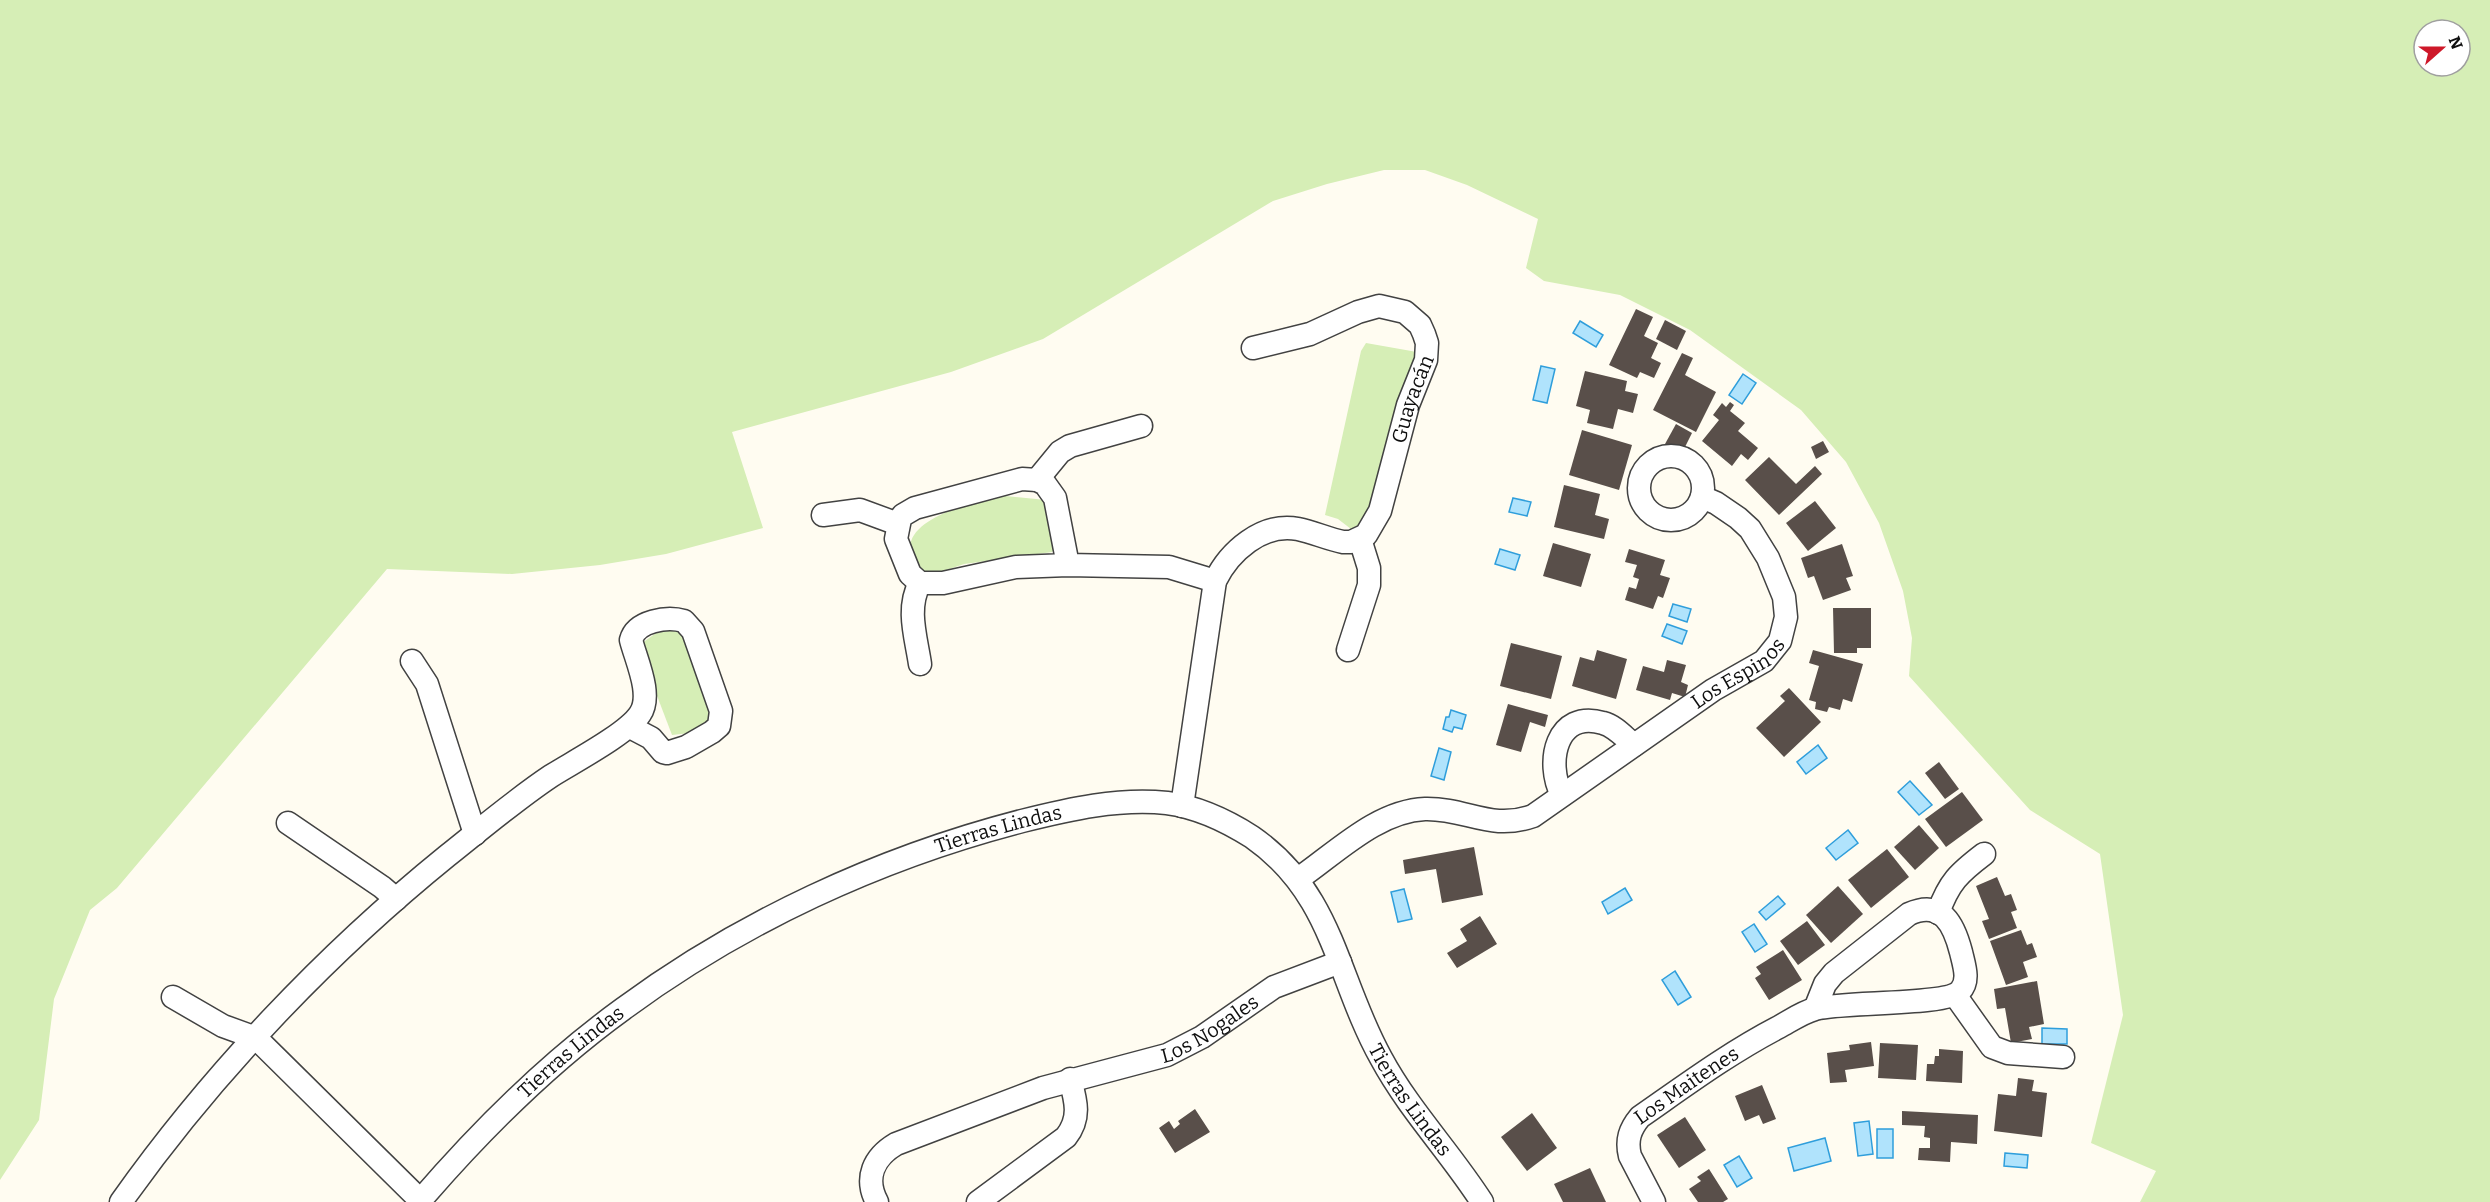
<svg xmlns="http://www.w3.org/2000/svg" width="2490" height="1202" viewBox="0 0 2490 1202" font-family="Bitter,serif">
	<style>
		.green { fill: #d6eeb6; fill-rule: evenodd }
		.water { fill: #b0e3fc; stroke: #2f9edb; stroke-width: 1.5 }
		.building { fill: #594f4a }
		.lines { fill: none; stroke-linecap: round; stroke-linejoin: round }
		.minor-casing { stroke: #424242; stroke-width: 25 }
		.minor { stroke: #fff; stroke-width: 22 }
		.labels { text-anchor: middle; stroke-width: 6; stroke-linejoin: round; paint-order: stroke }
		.street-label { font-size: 20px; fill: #0f0f0f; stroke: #fff }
	</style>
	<rect width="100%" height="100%" fill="#fffcf1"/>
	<g class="green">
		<path d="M0,0H2490V1202H2140L2156,1171L2091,1143L2123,1015L2100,854L2030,810L1909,676L1912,638L1903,591L1879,523L1846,462L1801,410L1690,330L1620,295L1544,281L1526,268L1538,219L1467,185L1425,170H1384L1327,184L1273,201L1043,339L951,372L732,432L763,528L666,554L600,565L512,574L387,569L117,888L90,910L54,999L39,1120L0,1180ZM2424,30H2460V66H2424Z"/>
		<polygon points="1366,343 1417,352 1368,517 1361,524 1351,529 1338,519 1325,515 1361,351"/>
		<path d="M995,495L1046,500L1057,546L1052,552L964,564L935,574H925C876,527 962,506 995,495Z"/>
		<polygon points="681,629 714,718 699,732 672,735 638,646 656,633"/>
	</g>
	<g class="water">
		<polygon points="1580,321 1603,335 1596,347 1573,333"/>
		<polygon points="1541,366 1555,369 1547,403 1533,400"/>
		<polygon points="1743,374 1756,383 1742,404 1729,395"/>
		<polygon points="1513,498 1531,502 1527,516 1509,512"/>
		<polygon points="1500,549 1520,555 1515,570 1495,564"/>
		<polygon points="1673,604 1691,609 1687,622 1669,616"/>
		<polygon points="1667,624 1687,631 1682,644 1662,636"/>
		<polygon points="1451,710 1466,715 1462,729 1454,727 1452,732 1443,729 1446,717 1449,717"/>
		<polygon points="1818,745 1827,758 1806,774 1797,762"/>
		<polygon points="1439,748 1451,752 1444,780 1431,776"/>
		<polygon points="1910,781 1932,805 1919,815 1898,792"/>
		<polygon points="1848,830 1858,843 1836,860 1826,848"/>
		<polygon points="1625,888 1632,900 1608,914 1602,902"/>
		<polygon points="1404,889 1412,919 1398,922 1391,892"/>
		<polygon points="1778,896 1785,904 1766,920 1759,912"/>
		<polygon points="1754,924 1767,944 1755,952 1742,932"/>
		<polygon points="1675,971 1691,997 1678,1005 1662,980"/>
		<polygon points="2042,1028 2067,1029 2067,1044 2042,1044"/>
		<polygon points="1869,1121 1873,1154 1858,1156 1854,1123"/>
		<rect x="1877" y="1129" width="16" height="29"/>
		<polygon points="1825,1138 1831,1161 1794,1171 1788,1148"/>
		<polygon points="2005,1153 2028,1155 2027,1168 2004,1166"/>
		<polygon points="1739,1156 1752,1178 1737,1187 1724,1165"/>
	</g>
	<g class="building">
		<polygon points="1636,309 1653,317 1644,336 1658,343 1651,358 1661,363 1654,378 1640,372 1637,378 1609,365"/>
		<polygon points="1665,320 1686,331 1677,350 1656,339"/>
		<polygon points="1682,353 1693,358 1685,375 1716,392 1696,432 1653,410"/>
		<polygon points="1585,371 1627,381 1625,391 1638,394 1633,413 1618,409 1613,429 1587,423 1590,410 1576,406"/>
		<polygon points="1730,402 1734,405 1730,411 1745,423 1738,431 1758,448 1748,460 1741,454 1732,466 1702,441 1719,420 1713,415 1722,403 1726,407"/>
		<polygon points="1676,424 1692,433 1682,453 1665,444"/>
		<polygon points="1582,430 1632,445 1619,490 1569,475"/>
		<polygon points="1823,441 1829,452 1816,459 1811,447"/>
		<polygon points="1769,457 1796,484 1815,466 1822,474 1779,515 1745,480"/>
		<polygon points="1564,485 1600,494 1595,515 1609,519 1604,539 1554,527"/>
		<polygon points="1815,501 1836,528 1808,551 1786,523"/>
		<polygon points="1553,543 1591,554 1581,587 1543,576"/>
		<polygon points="1842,544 1853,576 1846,578 1851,590 1823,600 1814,576 1808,578 1801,558"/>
		<polygon points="1629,549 1665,560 1660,575 1670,578 1663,598 1658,596 1653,609 1625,600 1629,587 1636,589 1639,579 1633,577 1637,565 1625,562"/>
		<polygon points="1833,608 1871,608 1871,648 1857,648 1857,653 1834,653"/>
		<polygon points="1511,643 1562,656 1551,699 1500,686"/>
		<polygon points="1597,650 1627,659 1616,699 1572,686 1580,657 1594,661"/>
		<polygon points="1813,650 1863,664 1852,702 1843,699 1840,710 1829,707 1827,712 1815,709 1816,702 1809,700 1819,666 1809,663"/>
		<polygon points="1667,660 1686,665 1681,682 1688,685 1685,697 1672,693 1670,700 1636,690 1643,666 1664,672"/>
		<polygon points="1789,688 1821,722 1784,757 1756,728 1785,701 1780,696"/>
		<polygon points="1508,704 1548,715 1545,727 1530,722 1521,752 1496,745"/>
		<polygon points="1939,762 1959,789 1945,799 1925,773"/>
		<polygon points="1962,792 1983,820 1946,847 1925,819"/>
		<polygon points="1919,825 1939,848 1915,870 1894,847"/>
		<polygon points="1474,847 1483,895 1442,903 1436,869 1405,874 1403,860"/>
		<polygon points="1887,849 1909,877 1871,908 1848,880"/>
		<polygon points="1997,877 2005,896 2011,894 2017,910 2011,912 2017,928 1989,939 1982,921 1989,919 1976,886"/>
		<polygon points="1838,886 1863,914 1831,943 1806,915"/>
		<polygon points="1480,916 1497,944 1457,968 1447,953 1467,941 1460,929"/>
		<polygon points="1807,921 1825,945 1798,965 1780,941"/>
		<polygon points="2021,930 2027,945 2032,943 2037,957 2023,962 2028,977 2006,985 1990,941"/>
		<polygon points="1783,950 1802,980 1769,1000 1755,978 1761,974 1756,967"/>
		<polygon points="2037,981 2044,1024 2029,1027 2032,1039 2011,1043 2005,1008 1997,1009 1994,989"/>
		<polygon points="1871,1042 1874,1066 1845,1070 1847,1082 1830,1083 1827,1053 1850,1050 1849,1045"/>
		<polygon points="1880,1043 1918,1045 1916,1080 1878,1078"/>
		<polygon points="1939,1049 1963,1051 1962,1083 1926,1081 1927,1064 1934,1064 1935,1056 1939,1056"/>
		<polygon points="2018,1078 2034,1080 2032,1091 2047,1093 2042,1137 1994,1131 1998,1094 2016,1096"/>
		<polygon points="1762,1085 1776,1119 1763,1124 1759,1115 1745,1121 1735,1096"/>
		<polygon points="1195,1109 1210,1132 1175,1153 1159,1128 1169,1121 1174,1129 1180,1124 1178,1121"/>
		<polygon points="1902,1111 1978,1115 1977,1144 1951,1142 1950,1162 1918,1160 1919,1148 1930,1148 1930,1138 1924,1137 1925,1126 1902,1125"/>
		<polygon points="1532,1113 1557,1148 1527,1171 1501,1137"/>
		<polygon points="1685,1117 1706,1150 1679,1168 1657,1135"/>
		<polygon points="1590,1168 1606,1202 1563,1202 1554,1184"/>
		<polygon points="1709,1169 1728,1199 1723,1202 1698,1202 1689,1189 1701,1181 1697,1177"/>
	</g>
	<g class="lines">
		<g class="minor-casing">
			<g id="minor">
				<circle cx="1671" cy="488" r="32"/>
				<polyline points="1037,480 1060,452 1070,446 1141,426"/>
				<polyline points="823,515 860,510 898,524"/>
				<polyline points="1068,565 1055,498 1045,484 1037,480 1022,479 915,508 903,515 900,519 896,539 910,574 920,583 943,583 1016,567 1068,565 1169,567 1215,581"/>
				<path d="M920,583C906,608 916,637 920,664"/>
				<polyline points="1348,650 1369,585 1369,568 1360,539"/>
				<polyline points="412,661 427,684 475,834"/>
				<path d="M1562,795C1545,763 1556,709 1603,723C1615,726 1624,737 1634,745"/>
				<path id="s1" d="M1182,806L1215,581C1229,552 1262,522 1298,529C1313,532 1328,539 1343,542H1351L1366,535L1380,511L1408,405L1426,360L1427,343L1424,334L1420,325L1405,312L1379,306L1358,312L1310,334L1253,348"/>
				<polyline points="288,823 382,887 396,899"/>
				<path id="s2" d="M1298,879C1336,853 1377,811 1425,809C1467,808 1490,831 1533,816L1713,690L1764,661L1780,641L1786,617L1784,597L1768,558L1750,529L1738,518L1716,503L1702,497"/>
				<path d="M1938,913C1949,882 1959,873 1984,854"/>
				<polyline points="1955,995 1992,1047 2008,1053 2063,1057"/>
				<polyline points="173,997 223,1026 256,1038 420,1200"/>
				<path d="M121,1202C211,1075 326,954 447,856C481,829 515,800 551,776C573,762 627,734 640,714C653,695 636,660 631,640C636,621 667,616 684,621L693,631L721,711L719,726L712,732L686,747L667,753L663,752L651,738L630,727"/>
				<path id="s3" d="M419,1202C480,1131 547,1064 623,1009C741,922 879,858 1022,821C1070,809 1118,798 1167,803C1197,807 1227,821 1252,837C1334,894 1336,977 1381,1058C1409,1110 1450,1152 1482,1202"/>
				<path id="s4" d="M877,1202C864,1178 874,1157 896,1144L1043,1088L1167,1055L1202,1037L1274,987L1340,962"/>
				<path d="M978,1202L1066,1137C1081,1118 1076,1101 1070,1079"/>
				<path id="s5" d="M1654,1202L1630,1156C1626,1140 1630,1129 1640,1117C1686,1085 1729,1053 1779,1027C1790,1021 1803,1012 1815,1009C1843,1001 1946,1006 1960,991C1970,981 1964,965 1961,952C1954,925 1942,899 1909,914L1834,973L1825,984L1815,1009"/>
			</g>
		</g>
		<use href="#minor" class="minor"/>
	</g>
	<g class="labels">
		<g class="street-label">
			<text dy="7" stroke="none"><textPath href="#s1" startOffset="548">Guayacán</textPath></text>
			<text dy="7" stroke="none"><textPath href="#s2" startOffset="507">Los Espinos</textPath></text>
			<text dy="7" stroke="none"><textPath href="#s3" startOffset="700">Tierras Lindas</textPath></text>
			<text dy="7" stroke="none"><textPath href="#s4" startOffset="404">Los Nogales</textPath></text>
			<text dy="7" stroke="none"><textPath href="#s3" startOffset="214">Tierras Lindas</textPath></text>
			<text dy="7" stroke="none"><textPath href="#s5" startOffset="150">Los Maitenes</textPath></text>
			<text dy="7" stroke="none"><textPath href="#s3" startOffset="1275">Tierras Lindas</textPath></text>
		</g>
	</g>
	<g transform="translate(2442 48) rotate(69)"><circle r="28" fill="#ffffff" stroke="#9f9f9f" stroke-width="1.5"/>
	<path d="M0-4.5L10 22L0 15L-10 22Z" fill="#ce1829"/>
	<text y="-9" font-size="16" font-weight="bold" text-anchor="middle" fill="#0f0f0f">N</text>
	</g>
</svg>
